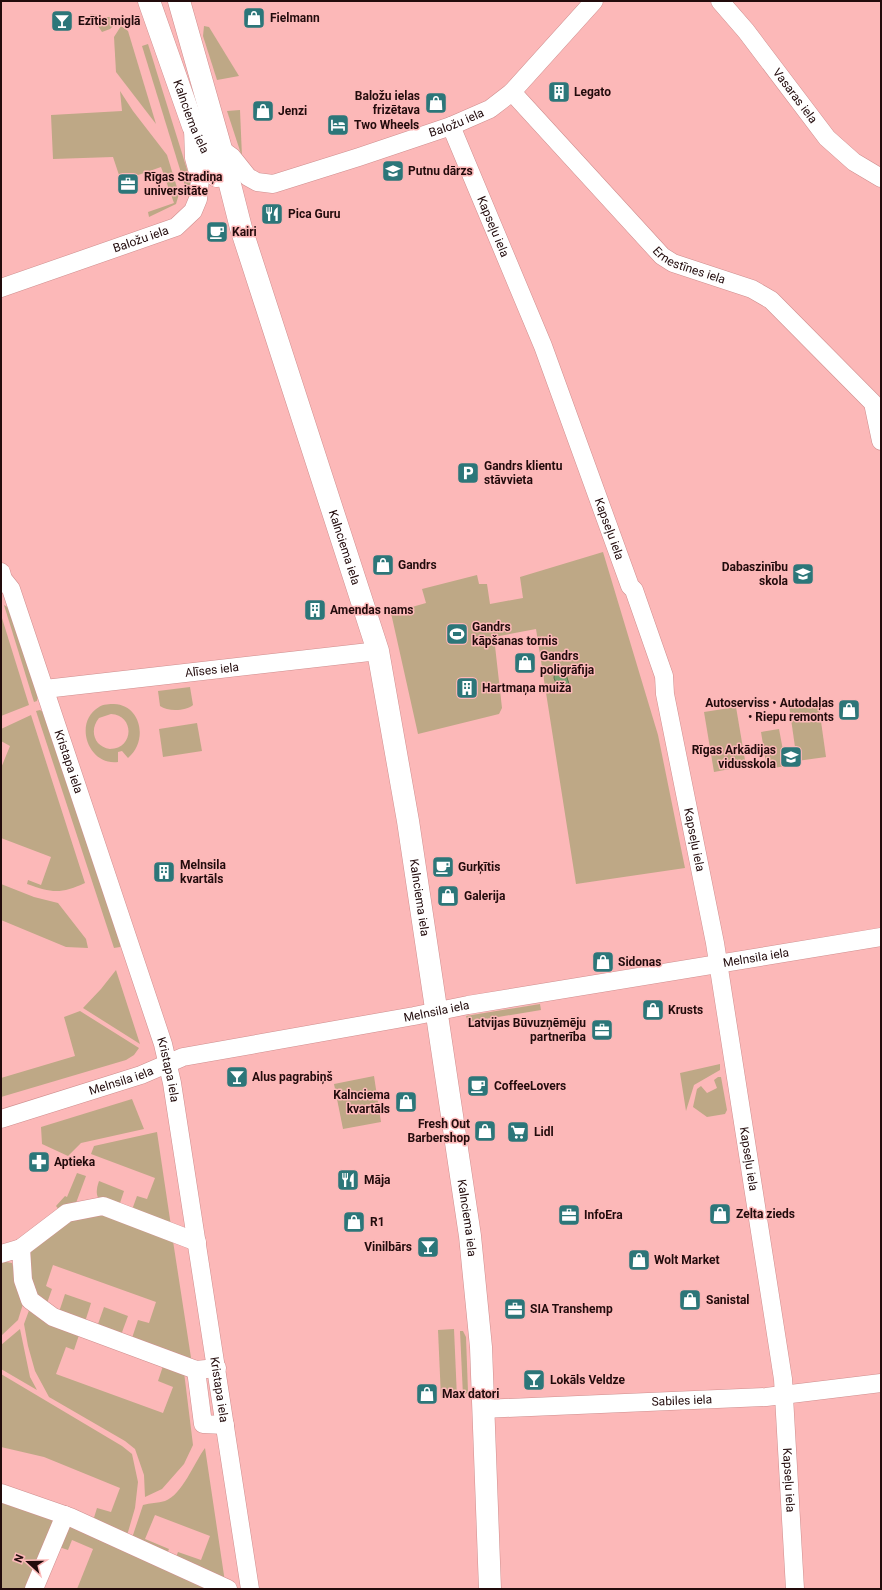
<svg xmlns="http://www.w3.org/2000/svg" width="882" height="1590" viewBox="0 0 882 1590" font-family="Roboto,sans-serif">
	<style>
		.green { fill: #bea886; fill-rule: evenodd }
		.water { fill: #7ca272; stroke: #617553 }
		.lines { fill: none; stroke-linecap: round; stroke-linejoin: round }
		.minor-casing { stroke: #cf8e8e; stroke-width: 19 }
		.major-casing { stroke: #cf8e8e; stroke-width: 23 }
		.minor { stroke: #fff; stroke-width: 18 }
		.major { stroke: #fff; stroke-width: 22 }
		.labels { text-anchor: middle; stroke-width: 3; stroke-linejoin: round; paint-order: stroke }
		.poi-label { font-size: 12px; font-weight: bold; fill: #220b0c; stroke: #fcb8b8; text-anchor: start }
		.street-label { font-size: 12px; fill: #220b0c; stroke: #fcb8b8 }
	</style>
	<rect width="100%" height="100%" fill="#fcb8b8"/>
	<g class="green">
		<polygon points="90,14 97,15 97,20 106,21 107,17 116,17 116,23 110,29 102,32"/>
		<polygon points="121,26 128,31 156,124 116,72 114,37"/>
		<polygon points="204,26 209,27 239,76 217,80 203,36"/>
		<polygon points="148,44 190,179 191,191 190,202 142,46"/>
		<polygon points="120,91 133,111 167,155 179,194 176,204 149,217 148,212 174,203 161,167 121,181 113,157 53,159 51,115 122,111"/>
		<polygon points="240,110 242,157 227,111"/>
		<polygon points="603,552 658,735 685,868 576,884 536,629 494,637 502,708 499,714 418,734 391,613 426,603 422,589 477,575 479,584 487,584 490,604 523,598 520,577"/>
		<polygon points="4,605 9,608 38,696 37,701 34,702"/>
		<polygon points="1,615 29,705 1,716"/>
		<path d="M190,687L193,705C186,711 168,712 160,706L158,691Z"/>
		<polygon points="818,700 826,757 797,761 789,705"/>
		<path d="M114,704C142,705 148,742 128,758L122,751L118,752V762C88,766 73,722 99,707C103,704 110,704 114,704ZM111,714C135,715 134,749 110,749C94,747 89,730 99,718Z"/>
		<polygon points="736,707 746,766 714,772 704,712"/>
		<polygon points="40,710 43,712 121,942 120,947 114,948 36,711"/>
		<path d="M31,715L85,883C61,894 52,893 27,884L28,880L41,885L51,857L1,838V768L10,746L1,741V729Z"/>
		<polygon points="197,723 202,751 163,757 159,729"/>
		<polygon points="779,729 786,766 767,769 761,732"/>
		<polygon points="1,884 34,897 58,903 86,939 88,948 66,947 1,920"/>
		<polygon points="116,970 140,1044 83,1008 101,989"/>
		<polygon points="540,1004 541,1010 468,1022 466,1016"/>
		<polygon points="80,1011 139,1048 134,1055 126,1060 1,1097 1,1078 75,1056 64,1017"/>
		<polygon points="720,1064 720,1070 694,1085 686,1111 680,1073"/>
		<polygon points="374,1076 381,1122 343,1129 334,1084"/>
		<polygon points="718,1077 721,1077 727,1110 725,1114 707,1117 693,1107 697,1089 701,1086 707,1093 717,1088 714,1080"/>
		<polygon points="132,1099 144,1129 81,1143 68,1156 42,1144 41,1127"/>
		<polygon points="157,1132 171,1226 135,1211 133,1207 137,1196 147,1199 155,1178 91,1154 94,1146"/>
		<polygon points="77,1173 86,1176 76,1203 60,1211 56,1206 65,1196 67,1197"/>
		<path d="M99,1181L124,1191L120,1203C102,1204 92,1201 99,1181Z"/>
		<polygon points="99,1214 173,1241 192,1364 131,1341 138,1320 149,1323 156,1302 53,1265 46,1286 52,1289 46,1306 32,1293 29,1247 67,1221"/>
		<polygon points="1,1261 12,1263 23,1304 18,1320 1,1336"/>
		<polygon points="65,1294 91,1303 85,1322 59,1312"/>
		<polygon points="31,1305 80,1332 74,1350 66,1347 56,1374 163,1413 173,1387 158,1381 164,1363 184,1372 193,1445 184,1464 162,1489 145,1497 144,1475 135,1449 125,1441 49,1397 35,1371 28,1346 24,1324"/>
		<polygon points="104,1307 128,1316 121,1335 97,1327"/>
		<polygon points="20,1329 30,1377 37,1390 1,1369 1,1345"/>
		<polygon points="454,1329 457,1398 441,1398 438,1330"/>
		<polygon points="460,1331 463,1331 466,1337 468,1392 463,1396"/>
		<polygon points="1,1374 122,1446 132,1454 138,1482 135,1508 126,1539 92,1524 97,1508 111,1512 120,1488 44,1457 1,1447"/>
		<path d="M205,1448L225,1582L175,1560L178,1552L201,1560L210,1536L155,1515L145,1539L169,1549L166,1556L131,1541L143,1505C150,1503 158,1503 165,1501C182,1495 194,1463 205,1448Z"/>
		<polygon points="1,1497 61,1517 31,1589 1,1589"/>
		<polygon points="66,1519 217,1589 77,1589 93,1549 72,1540 68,1550 56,1546"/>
	</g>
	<polygon class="water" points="555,666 564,668 569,684 559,692 554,678"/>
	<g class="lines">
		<g class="minor-casing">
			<g id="minor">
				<path id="s1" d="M720,1L746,31L827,138L854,162L881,178"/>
				<path id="s2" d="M512,92L662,256L673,263L752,289L771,300L873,403L881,441"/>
				<path id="s3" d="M451,126L543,346L630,586L634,590L664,676L665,694L715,943L783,1379L795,1589"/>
				<path id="s4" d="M221,149L232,157L248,177L257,182L273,184L359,157L451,126L490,109L512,92L594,1"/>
				<path id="s5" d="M1,288L176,227L193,211L198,199L200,180L194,158L193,128"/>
				<path id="s6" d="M1,572L3,579L11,589L163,1044L172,1083L250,1589"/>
				<path id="s7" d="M45,689L378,651"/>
				<path id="s8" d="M1,1119L141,1075L183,1057L414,1016L468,1005L881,937"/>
				<polyline points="21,1248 67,1213 103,1206 197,1242"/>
				<polyline points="1,1254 21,1248 23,1280 30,1300 53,1317 196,1370 217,1368"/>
				<polyline points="196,1370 203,1424 225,1425"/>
				<path id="s9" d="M483,1409L766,1397L881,1383"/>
				<polyline points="1,1493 70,1517 228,1589"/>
				<polyline points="34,1589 65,1515"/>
			</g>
		</g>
		<g class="major-casing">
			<g id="major">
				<path id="s10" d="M149,1L193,126L217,176"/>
				<path id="s11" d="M179,1L221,149L241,228L378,651L408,821L470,1236L481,1347L490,1589"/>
			</g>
		</g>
		<use href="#minor" class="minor"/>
		<use href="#major" class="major"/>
	</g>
	<defs>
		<g id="shop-square" transform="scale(1.15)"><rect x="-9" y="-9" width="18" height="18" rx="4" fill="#2c7679" stroke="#fcb8b8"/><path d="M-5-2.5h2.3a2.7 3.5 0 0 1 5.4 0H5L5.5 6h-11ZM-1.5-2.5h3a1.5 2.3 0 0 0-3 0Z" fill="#fff"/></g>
		<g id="bar-square" transform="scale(1.15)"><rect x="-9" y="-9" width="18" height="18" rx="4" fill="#2c7679" stroke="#fcb8b8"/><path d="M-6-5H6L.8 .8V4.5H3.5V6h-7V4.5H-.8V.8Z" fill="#fff"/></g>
		<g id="building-square" transform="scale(1.15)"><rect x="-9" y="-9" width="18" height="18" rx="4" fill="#2c7679" stroke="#fcb8b8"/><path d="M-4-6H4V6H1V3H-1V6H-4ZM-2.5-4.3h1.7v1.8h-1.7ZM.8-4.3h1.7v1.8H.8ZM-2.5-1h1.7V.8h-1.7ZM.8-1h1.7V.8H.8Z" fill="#fff"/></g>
		<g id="hotel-square" transform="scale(1.15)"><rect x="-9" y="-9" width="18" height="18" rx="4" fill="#2c7679" stroke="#fcb8b8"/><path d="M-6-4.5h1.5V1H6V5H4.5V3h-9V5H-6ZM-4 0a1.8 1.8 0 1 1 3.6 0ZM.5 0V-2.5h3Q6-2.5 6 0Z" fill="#fff"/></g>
		<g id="school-square" transform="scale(1.15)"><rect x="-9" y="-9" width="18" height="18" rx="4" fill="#2c7679" stroke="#fcb8b8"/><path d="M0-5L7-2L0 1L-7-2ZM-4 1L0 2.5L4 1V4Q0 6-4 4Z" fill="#fff"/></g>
		<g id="office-square" transform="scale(1.15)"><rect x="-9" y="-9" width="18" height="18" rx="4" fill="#2c7679" stroke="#fcb8b8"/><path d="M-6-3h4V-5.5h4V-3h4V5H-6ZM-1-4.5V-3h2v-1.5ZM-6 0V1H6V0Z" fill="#fff"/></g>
		<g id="restaurant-square" transform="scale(1.15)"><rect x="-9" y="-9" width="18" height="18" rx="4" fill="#2c7679" stroke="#fcb8b8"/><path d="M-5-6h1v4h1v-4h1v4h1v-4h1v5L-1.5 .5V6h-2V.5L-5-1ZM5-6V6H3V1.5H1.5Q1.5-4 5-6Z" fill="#fff"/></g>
		<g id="cafe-square" transform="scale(1.15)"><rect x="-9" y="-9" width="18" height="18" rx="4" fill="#2c7679" stroke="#fcb8b8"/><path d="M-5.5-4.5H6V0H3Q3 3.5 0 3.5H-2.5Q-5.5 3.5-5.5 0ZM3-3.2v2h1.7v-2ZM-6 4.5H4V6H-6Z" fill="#fff"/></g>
		<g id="parking-square" transform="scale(1.15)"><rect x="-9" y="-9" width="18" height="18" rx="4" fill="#2c7679" stroke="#fcb8b8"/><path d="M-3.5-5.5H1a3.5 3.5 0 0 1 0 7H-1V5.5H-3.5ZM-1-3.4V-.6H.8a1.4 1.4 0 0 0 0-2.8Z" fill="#fff"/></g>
		<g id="stadium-square" transform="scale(1.15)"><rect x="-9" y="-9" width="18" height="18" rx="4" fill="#2c7679" stroke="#fcb8b8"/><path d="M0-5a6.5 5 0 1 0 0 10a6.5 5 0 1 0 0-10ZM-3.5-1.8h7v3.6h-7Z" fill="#fff"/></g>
		<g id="supermarket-square" transform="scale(1.15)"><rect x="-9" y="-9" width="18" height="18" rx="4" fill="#2c7679" stroke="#fcb8b8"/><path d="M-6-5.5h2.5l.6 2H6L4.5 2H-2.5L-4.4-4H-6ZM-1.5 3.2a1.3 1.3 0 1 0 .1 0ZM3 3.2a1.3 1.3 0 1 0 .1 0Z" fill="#fff"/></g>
		<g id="pharmacy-square" transform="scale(1.15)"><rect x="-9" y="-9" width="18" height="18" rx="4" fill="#2c7679" stroke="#fcb8b8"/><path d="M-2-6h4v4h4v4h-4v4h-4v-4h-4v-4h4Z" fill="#fff"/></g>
	</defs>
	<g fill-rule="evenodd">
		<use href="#shop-square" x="254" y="18"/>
		<use href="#bar-square" x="62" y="21"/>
		<use href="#building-square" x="559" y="92"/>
		<use href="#shop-square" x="436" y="103"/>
		<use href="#shop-square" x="263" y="111"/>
		<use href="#hotel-square" x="338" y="125"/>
		<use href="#school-square" x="393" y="171"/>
		<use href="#office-square" x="128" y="184"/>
		<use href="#restaurant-square" x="272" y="214"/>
		<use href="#cafe-square" x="217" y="232"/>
		<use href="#parking-square" x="468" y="473"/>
		<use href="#shop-square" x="383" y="565"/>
		<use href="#school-square" x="803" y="574"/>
		<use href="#building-square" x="315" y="610"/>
		<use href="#stadium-square" x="457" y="634"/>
		<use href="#shop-square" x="525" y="663"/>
		<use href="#building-square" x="467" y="688"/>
		<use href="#shop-square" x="849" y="710"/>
		<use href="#school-square" x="791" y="757"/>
		<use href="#cafe-square" x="443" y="867"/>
		<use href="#building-square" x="164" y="872"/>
		<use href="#shop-square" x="448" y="896"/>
		<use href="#shop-square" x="603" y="962"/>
		<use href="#shop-square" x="653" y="1010"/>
		<use href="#office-square" x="602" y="1030"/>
		<use href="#bar-square" x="237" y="1077"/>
		<use href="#cafe-square" x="478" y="1086"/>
		<use href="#shop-square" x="406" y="1102"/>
		<use href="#shop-square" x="485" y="1131"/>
		<use href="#supermarket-square" x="518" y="1132"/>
		<use href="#pharmacy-square" x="39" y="1162"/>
		<use href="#restaurant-square" x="348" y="1180"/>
		<use href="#shop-square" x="720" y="1214"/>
		<use href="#office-square" x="569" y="1215"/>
		<use href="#shop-square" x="354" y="1222"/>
		<use href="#bar-square" x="428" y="1247"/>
		<use href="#shop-square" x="639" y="1260"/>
		<use href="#shop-square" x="690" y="1300"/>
		<use href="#office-square" x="515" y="1309"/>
		<use href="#bar-square" x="534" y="1380"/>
		<use href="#shop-square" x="427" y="1394"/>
	</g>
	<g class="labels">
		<g class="poi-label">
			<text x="270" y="22">Fielmann</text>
			<text x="78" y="25">Ezītis miglā</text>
			<text x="574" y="96">Legato</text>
			<text x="420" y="100" text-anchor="end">Baložu ielas<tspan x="420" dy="14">frizētava</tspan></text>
			<text x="278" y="115">Jenzi</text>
			<text x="354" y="129">Two Wheels</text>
			<text x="408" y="175">Putnu dārzs</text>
			<text x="144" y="181">Rīgas Stradiņa<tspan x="144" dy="14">universitāte</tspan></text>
			<text x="288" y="218">Pica Guru</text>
			<text x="232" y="236">Kairi</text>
			<text x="484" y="470">Gandrs klientu<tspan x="484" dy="14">stāvvieta</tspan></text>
			<text x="398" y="569">Gandrs</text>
			<text x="788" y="571" text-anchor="end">Dabaszinību<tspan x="788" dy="14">skola</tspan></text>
			<text x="330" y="614">Amendas nams</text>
			<text x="472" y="631">Gandrs<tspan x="472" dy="14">kāpšanas tornis</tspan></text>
			<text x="540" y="660">Gandrs<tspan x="540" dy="14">poligrāfija</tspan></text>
			<text x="482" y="692">Hartmaņa muiža</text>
			<text x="834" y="707" text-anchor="end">Autoserviss • Autodaļas<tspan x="834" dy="14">• Riepu remonts</tspan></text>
			<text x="776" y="754" text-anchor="end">Rīgas Arkādijas<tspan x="776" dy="14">vidusskola</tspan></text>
			<text x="180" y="869">Melnsila<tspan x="180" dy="14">kvartāls</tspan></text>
			<text x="458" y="871">Gurķītis</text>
			<text x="464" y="900">Galerija</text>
			<text x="618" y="966">Sidonas</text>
			<text x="668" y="1014">Krusts</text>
			<text x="586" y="1027" text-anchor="end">Latvijas Būvuzņēmēju<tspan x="586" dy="14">partnerība</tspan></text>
			<text x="252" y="1081">Alus pagrabiņš</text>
			<text x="494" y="1090">CoffeeLovers</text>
			<text x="390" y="1099" text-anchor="end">Kalnciema<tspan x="390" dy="14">kvartāls</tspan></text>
			<text x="470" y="1128" text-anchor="end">Fresh Out<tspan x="470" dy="14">Barbershop</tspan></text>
			<text x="534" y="1136">Lidl</text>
			<text x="54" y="1166">Aptieka</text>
			<text x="364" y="1184">Māja</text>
			<text x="736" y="1218">Zelta zieds</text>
			<text x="584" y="1219">InfoEra</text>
			<text x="370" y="1226">R1</text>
			<text x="412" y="1251" text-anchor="end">Vinilbārs</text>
			<text x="654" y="1264">Wolt Market</text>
			<text x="706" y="1304">Sanistal</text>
			<text x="530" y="1313">SIA Transhemp</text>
			<text x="550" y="1384">Lokāls Veldze</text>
			<text x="442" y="1398">Max datori</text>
		</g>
		<g class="street-label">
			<text dy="4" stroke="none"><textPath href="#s1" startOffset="121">Vasaras iela</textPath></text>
			<text dy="4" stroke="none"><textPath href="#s10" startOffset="123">Kalnciema iela</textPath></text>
			<text dy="4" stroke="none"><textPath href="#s4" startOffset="259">Baložu iela</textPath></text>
			<text dy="4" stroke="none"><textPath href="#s3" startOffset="109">Kapseļu iela</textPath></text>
			<text dy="4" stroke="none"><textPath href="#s5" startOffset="148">Baložu iela</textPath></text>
			<text dy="4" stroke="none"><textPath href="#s2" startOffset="251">Ernestīnes iela</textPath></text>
			<text dy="4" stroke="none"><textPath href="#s3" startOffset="433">Kapseļu iela</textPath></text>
			<text dy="4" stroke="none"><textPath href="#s11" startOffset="571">Kalnciema iela</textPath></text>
			<text dy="4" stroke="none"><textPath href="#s7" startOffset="168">Alīses iela</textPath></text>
			<text dy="4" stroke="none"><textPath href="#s6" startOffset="202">Kristapa iela</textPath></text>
			<text dy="4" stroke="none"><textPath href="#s3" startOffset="757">Kapseļu iela</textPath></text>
			<text dy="4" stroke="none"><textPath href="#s11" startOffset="930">Kalnciema iela</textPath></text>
			<text dy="4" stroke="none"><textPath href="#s8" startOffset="774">Melnsila iela</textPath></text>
			<text dy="4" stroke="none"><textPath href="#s8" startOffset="450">Melnsila iela</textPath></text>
			<text dy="4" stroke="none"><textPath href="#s6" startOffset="526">Kristapa iela</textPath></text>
			<text dy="4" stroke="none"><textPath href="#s8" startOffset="126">Melnsila iela</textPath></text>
			<text dy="4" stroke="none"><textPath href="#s3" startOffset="1081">Kapseļu iela</textPath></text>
			<text dy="4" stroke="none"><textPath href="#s11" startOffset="1254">Kalnciema iela</textPath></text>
			<text dy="4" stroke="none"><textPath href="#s6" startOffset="850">Kristapa iela</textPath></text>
			<text dy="4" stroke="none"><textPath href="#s9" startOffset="199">Sabiles iela</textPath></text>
			<text dy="4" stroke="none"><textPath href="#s3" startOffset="1405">Kapseļu iela</textPath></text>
		</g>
	</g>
	<rect width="882" height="1590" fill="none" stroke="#220b0c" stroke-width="4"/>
	<g transform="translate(28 1562) rotate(291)" stroke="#fcb8b8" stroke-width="3" paint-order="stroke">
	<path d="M0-3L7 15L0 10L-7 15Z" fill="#220b0c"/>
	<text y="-6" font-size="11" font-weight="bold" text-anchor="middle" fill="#220b0c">N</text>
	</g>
</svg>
